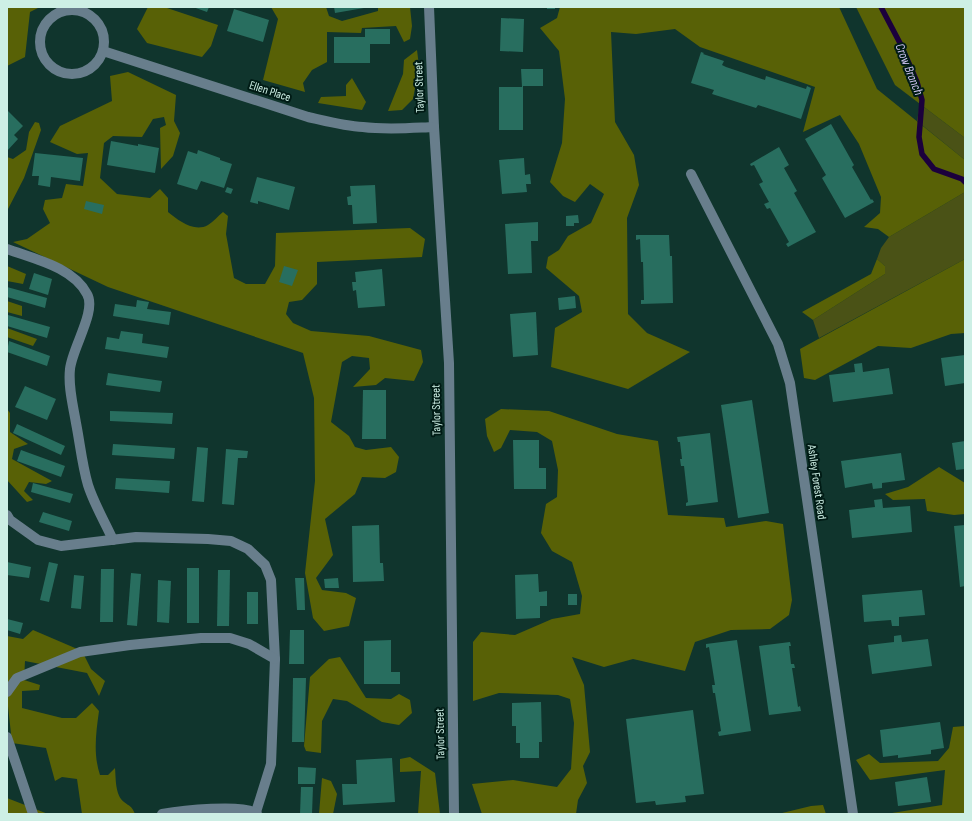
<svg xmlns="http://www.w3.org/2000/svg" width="972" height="821" viewBox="0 0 972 821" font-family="'Sofia Sans Condensed',sans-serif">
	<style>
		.green { fill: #4a5216 }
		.forest { fill: #586106 }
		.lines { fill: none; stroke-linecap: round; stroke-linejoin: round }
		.stream { stroke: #1b003c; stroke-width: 5.5 }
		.building { fill: #286e5f }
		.minor { stroke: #687e8c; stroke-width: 10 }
		.labels { text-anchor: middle; stroke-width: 4; stroke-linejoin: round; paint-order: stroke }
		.street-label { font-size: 12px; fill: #cdefe5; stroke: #001b15 }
		.water-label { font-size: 13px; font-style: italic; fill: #cdc2f0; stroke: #001b15 }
	</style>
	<rect width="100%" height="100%" fill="#10352d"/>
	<g class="green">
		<polygon points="920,104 965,138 965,160 917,121"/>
		<polygon points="965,192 965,259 819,338 813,320 885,274 885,266 877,259 881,248 889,237"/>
	</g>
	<g class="forest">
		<polygon points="7,7 40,7 30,12 25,57 7,66"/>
		<polygon points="148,7 164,7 218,25 211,46 202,57 147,43 137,29"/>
		<polygon points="271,7 326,7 329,16 342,21 378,11 378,7 410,7 412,26 410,39 404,42 396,26 362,28 361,33 327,32 327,62 312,70 303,83 305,92 263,80 278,19"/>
		<polygon points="560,7 839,7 877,89 965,160 965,192 889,237 878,229 864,227 880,213 881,197 859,144 840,115 803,132 815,87 700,47 675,29 636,34 611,32 615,122 634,155 639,185 627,218 628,314 647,333 690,352 628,389 551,367 555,328 582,312 579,296 546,268 548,257 559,250 568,236 591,223 604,194 590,184 575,202 563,196 550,182 562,143 565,99 559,51 540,28 557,18"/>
		<polygon points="856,7 965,7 965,138 895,85"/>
		<polygon points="417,50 419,66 413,99 402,110 388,111 403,74 404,60"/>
		<path d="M128,72L176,95L174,121L180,133L173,156L161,169L160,128L166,125L164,117L153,119L142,137L113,136L104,143L100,178L117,194L150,198L160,189L168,198V212C178,220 194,233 208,225C213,222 218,216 223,212L228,216L226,234L234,278L246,284H265L275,266L276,233L410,228L425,239L422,257L317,262V284L302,300L289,302L286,314L293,323L311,331L369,336L421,350L423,362L414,381L385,378L376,385L353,387L370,369L369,358L352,356L342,362L331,422L349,436L355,447L366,450L391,447L399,457L396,472L385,478L362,477L355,494L325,519L333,555L316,578L322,590L346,593L356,598L349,626L324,631L313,618L305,573L315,481L314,398L303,353L108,287L13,242L27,239L50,223L43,209L45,200L62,198L66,184L83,186L88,153L77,154L50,142L60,126L112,101L110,76Z"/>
		<polygon points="352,78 366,102 362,110 318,103 321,97 346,96 346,85"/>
		<polygon points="35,122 39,123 41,130 24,178 7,211 7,157 13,159 26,150 29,132"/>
		<polygon points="877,259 885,266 885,274 813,320 802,312 871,274"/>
		<polygon points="965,259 965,333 951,334 911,348 878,346 815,380 804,378 800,349"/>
		<polygon points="7,266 26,274 23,284 7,281"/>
		<polygon points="7,301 22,306 22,316 7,312"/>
		<polygon points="7,328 37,339 33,346 7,337"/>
		<polygon points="7,409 10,413 10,432 28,444 14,449 12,459 52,481 46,484 29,482 24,491 33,500 27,502 7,480"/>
		<polygon points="501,409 549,411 617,434 658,441 668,515 724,518 726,527 766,521 783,524 792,600 789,615 770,629 731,630 695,642 685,671 633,659 604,667 572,657 584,685 590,752 583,766 587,783 578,800 576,814 482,814 472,784 513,780 557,787 571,769 574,723 570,699 558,695 499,693 473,701 473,642 481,632 515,635 552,619 580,614 582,596 572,562 552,551 541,533 546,504 557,497 558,470 552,441 537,432 510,430 501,448 494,452 487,436 485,419"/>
		<polygon points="939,467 965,483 965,514 954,515 927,511 925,499 893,500 885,494 908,487"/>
		<path d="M33,630L82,651L91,669L105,681L99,696L87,673L25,661L24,680L40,685L39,690L22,691V708L62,718H76L92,703L99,711C96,733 93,754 100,775H108L115,768C116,779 115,795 124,802C130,807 131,805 135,814H82L77,779L62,777L55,781L46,748L12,743L7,697V636L23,639Z"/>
		<polygon points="340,657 366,698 391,699 399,694 410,700 412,713 399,725 382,722 347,701 333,699 322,721 321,753 306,751 304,746 310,677 329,659"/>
		<polygon points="965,726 965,789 964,790 965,814 893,814 892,813 942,805 945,770 870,780 856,760 869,754 880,763 938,761 949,748 953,727"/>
		<polygon points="410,757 435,773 440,814 418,814 421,771 400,772 400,759"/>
		<polygon points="322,778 331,781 337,794 333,814 319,814"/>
		<polygon points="7,798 48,814 7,814"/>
		<polygon points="823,805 826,814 778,814 811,806"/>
	</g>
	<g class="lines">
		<polyline class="stream" points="881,7 901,45 917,82 922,100 919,137 922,154 934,169 962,179 965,182"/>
	</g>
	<g class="building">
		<polygon points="193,7 209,7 207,12"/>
		<polygon points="334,7 364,7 364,8 335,13"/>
		<rect x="547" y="7" width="8" height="2"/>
		<polygon points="234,9 269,20 263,42 227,31"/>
		<polygon points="501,18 524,19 523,52 500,51"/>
		<polygon points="365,29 390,29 390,44 370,44 370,63 334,63 334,37 365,37"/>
		<polygon points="701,52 704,53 703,54 724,61 722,65 726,67 765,80 766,76 806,89 807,86 811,88 801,119 758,105 756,108 712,94 714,90 691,83"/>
		<polygon points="521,69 543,69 543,86 523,86 523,130 499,130 499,87 522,87"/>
		<polygon points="7,110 23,126 14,135 18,139 7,151"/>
		<polygon points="831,124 854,165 852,167 871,200 872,199 874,202 845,218 822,178 826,175 805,139"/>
		<polygon points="111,141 138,146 138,144 159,148 155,173 107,165"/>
		<polygon points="779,147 789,165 784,168 797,191 794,193 816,232 788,247 786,244 789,242 770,208 767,209 764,204 769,202 759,184 763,182 754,165 751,166 750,164"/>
		<polygon points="198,150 220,158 220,160 232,164 224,188 201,181 197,190 177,184 188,151 197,154"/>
		<polygon points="35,153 83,158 80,181 51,177 50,187 38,185 39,176 32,176"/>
		<polygon points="524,158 525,175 530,174 531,184 526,184 527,192 502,194 499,160"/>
		<polygon points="257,177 295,187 289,210 258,201 258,204 250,202"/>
		<polygon points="375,185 377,223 353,224 352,205 348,205 347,197 351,196 350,186"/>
		<polygon points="227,187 233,189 231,194 225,192"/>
		<polygon points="86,201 104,205 102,214 84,209"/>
		<polygon points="578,215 579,223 574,223 574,226 566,226 566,216"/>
		<polygon points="538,222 538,241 531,241 532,273 508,274 505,224"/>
		<polygon points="636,235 669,235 670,256 672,256 673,303 641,304 641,300 644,300 643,262 641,262 640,239 636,240"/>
		<polygon points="284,266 298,270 292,286 279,282"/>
		<polygon points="382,269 385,306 358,308 356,290 353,291 352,282 356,282 355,272"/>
		<polygon points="34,273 52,279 48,295 29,289"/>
		<polygon points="7,287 47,298 45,308 7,297"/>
		<polygon points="575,296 576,308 559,310 558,298"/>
		<polygon points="137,300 149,302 147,309 171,312 169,325 113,316 115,304 136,307"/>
		<polygon points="536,312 538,355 513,357 510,314"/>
		<polygon points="8,315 50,327 47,338 7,326"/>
		<polygon points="121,331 143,334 142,343 169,347 167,358 105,349 107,337 119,339"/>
		<polygon points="9,341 50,356 47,366 7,352"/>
		<polygon points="965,355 965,383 945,386 941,358"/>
		<polygon points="862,363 863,372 889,368 893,394 833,402 829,375 855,372 854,364"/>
		<polygon points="108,373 162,381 160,392 106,385"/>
		<polygon points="25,386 56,399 47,420 15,407"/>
		<polygon points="363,390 386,390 386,439 362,439"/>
		<polygon points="752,400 769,513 738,518 721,405"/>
		<polygon points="110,411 173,413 172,424 110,421"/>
		<polygon points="17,424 65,446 61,455 13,433"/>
		<polygon points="710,433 718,502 686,506 686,503 688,502 684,466 681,466 680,459 682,459 680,442 678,442 677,437"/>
		<polygon points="513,440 539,440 539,468 546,468 546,489 514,489"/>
		<polygon points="965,441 965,469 956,470 952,443"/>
		<polygon points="113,444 175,448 174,459 112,455"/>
		<polygon points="197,447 208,448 204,502 192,501"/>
		<polygon points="226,449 248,451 247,458 238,458 234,505 222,504"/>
		<polygon points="21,450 65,466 61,477 17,461"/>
		<polygon points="901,453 905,480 882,483 882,488 873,489 872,483 845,488 841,461"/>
		<polygon points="116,478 170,481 169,493 115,489"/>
		<polygon points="33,483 73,494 70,503 31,492"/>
		<polygon points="882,499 883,508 910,506 912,532 852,538 849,510 875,507 874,500"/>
		<polygon points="43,512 72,521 69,531 39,522"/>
		<polygon points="379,525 380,563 383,563 384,581 353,582 352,526"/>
		<polygon points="965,525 965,586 960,587 954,526"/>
		<polygon points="7,562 31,567 29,578 7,575"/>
		<polygon points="49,562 58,564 49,602 40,600"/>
		<rect x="187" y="568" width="12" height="55"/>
		<polygon points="101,569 114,569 113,622 100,622"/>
		<polygon points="218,570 230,570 229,626 217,626"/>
		<polygon points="131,573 141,574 137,626 127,625"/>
		<polygon points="538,574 539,592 547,591 547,606 540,606 540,618 516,619 515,575"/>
		<polygon points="74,575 84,576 81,609 71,608"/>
		<polygon points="295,578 304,578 305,610 297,610"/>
		<polygon points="338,578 339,588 325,588 324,579"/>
		<polygon points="158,580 171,581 169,623 157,622"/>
		<polygon points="922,590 925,615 899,617 899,626 892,626 891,620 864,622 862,595"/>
		<rect x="247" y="592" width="11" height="32"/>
		<rect x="568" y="594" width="9" height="11"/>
		<polygon points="7,619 23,623 20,634 7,630"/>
		<polygon points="290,630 304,630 304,664 289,664"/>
		<polygon points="901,635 902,642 928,639 932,666 872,674 868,645 894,642 894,636"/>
		<polygon points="391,640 391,672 400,672 400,684 364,684 364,641"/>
		<polygon points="737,640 751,731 719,736 718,732 721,731 715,693 713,693 712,685 715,685 709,647 706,648 706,644"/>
		<polygon points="790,642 791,646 789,646 791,664 794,664 795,668 792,668 798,707 800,706 801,711 769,715 759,646"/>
		<polygon points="293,678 306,678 304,742 292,742"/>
		<polygon points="541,702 542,742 539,742 539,758 520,758 520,743 516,743 516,726 512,726 512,703"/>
		<polygon points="693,710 704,794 685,796 686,802 656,805 655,801 636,803 626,719"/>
		<polygon points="940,722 944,748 931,750 931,754 898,758 898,755 883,757 880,730"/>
		<polygon points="392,758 395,802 343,805 342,784 357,784 356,760"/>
		<polygon points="298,767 316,768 315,784 298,784"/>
		<polygon points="927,777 931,802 898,806 895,782"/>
		<polygon points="301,787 313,787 312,814 300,814"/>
	</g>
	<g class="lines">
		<g class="minor">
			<polyline points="429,7 434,127 449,363 454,814"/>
			<circle cx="72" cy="42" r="32"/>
			<path d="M103,51L308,117C326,121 344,126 363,127C386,130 410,128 434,127"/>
			<polyline points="691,174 778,344 790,383 853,814"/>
			<path d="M7,249C34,259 73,267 87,294C97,311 72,348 70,369C68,387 73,405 76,423C80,443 82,465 88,485C94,504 105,522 113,540"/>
			<polyline points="7,515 10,520 38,540 61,546 136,537 208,539 231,541 248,549 265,565 271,580 275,659 271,764 256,812"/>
			<polyline points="7,692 17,678 80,652 130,645 201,638 230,638 249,644 275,659"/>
			<polyline points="7,737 33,814"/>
			<path d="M162,814C179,811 245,803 257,814"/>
		</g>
	</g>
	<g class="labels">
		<g class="street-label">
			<text transform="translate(419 87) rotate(-92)" y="4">Taylor Street</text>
			<text transform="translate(270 91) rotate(18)" y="4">Ellen Place</text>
			<text transform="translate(436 410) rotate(-91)" y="4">Taylor Street</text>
			<text transform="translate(817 482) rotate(82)" y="4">Ashley Forest Road</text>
			<text transform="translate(440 734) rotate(-91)" y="4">Taylor Street</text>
		</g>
		<g class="water-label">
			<text transform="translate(910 69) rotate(68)" y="5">Crow Branch</text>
		</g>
	</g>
	<rect width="972" height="821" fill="none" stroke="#cdefe5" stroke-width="16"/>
</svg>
